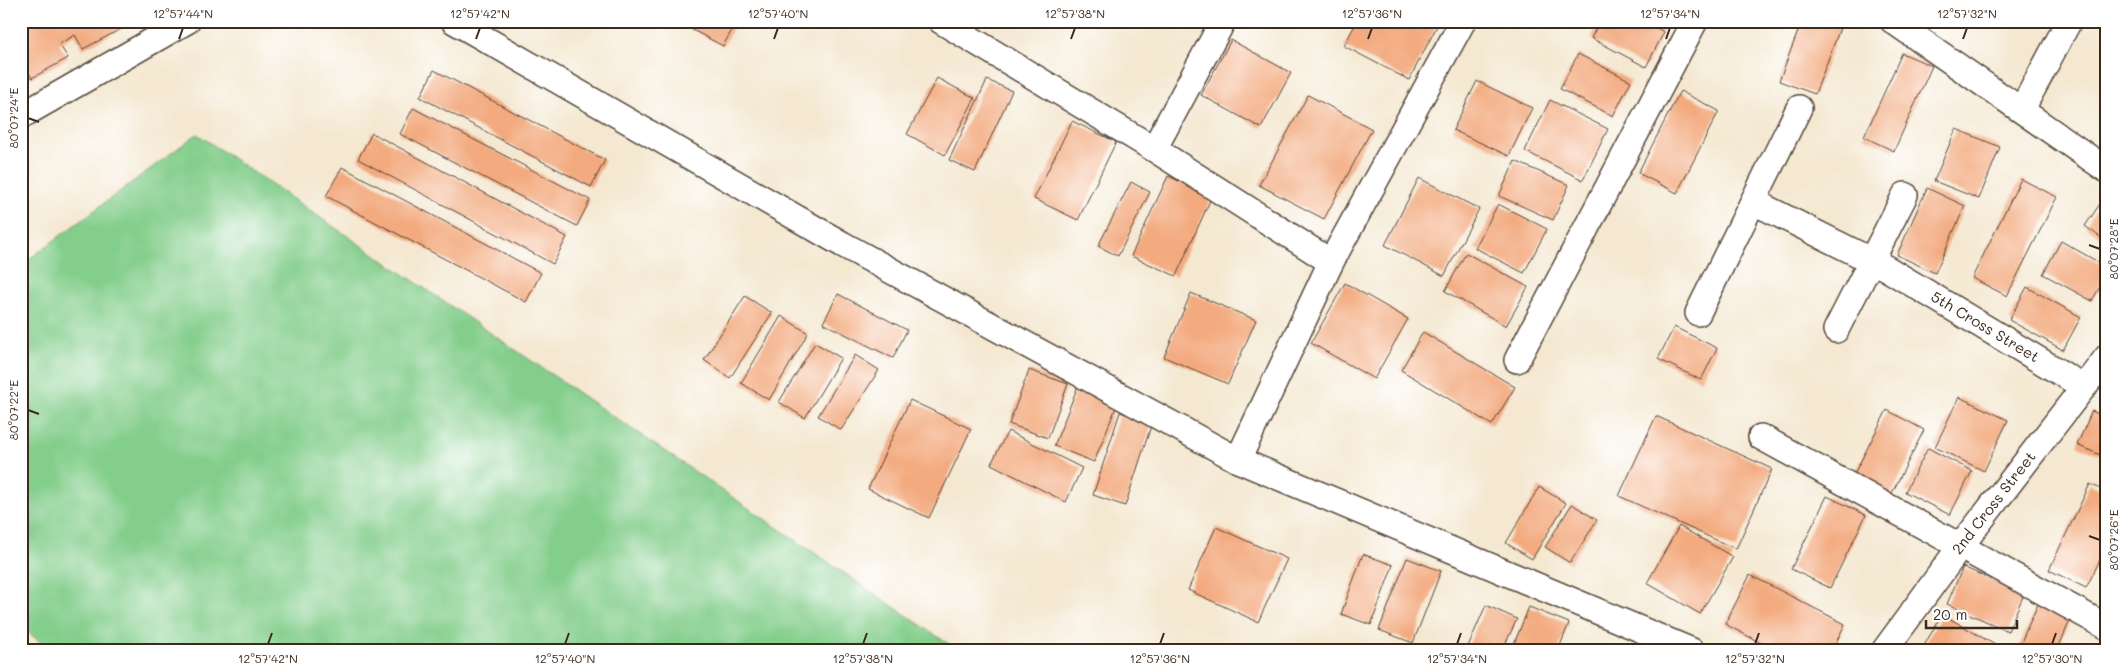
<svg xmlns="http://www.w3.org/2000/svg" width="2128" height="672" viewBox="0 0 2128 672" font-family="Mali,sans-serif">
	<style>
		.green { fill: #83ce8b; stroke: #5f7c54 }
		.building { fill: #f3aa7f }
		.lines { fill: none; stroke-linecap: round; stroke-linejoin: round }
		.street-casing { stroke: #574639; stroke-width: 28 }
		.street { stroke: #fff; stroke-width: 25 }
		.ticks { fill: none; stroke: #3b2a1e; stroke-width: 2 }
		.labels { text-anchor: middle; stroke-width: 5; stroke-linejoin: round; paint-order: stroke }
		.street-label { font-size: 15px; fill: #3b2a1e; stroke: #fff }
		.neatline { fill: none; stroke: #3b2a1e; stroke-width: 2 }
		.ticks-label { font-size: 12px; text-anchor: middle; fill: #3b2a1e }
	</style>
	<rect width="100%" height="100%" fill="#fff"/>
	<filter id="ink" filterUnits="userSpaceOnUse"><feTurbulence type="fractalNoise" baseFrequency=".02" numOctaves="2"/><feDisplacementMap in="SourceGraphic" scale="10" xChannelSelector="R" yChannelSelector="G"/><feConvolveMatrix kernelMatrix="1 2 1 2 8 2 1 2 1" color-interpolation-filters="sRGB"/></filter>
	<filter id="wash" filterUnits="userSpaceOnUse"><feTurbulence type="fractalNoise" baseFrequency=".0096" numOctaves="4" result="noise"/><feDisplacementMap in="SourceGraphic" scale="20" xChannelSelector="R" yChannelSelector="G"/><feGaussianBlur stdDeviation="1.12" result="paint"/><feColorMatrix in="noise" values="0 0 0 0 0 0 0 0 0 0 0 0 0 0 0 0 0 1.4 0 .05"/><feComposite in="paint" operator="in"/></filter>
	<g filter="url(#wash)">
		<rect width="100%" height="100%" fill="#f4e8d1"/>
		<polygon class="green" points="197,134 959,651 52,651 21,627 21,265"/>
		<g id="blocks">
			<g class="building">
				<polygon points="21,21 116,21 121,29 83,49 75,35 59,44 68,58 32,78 21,59"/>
				<polygon points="693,21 737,21 723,46 689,28"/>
				<polygon points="1357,21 1432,21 1438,24 1409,80 1344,46"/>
				<polygon points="1600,21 1643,21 1664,32 1646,67 1591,38"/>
				<polygon points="1802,21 1842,23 1815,94 1779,81"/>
				<polygon points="1231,40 1291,73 1261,128 1201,95"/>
				<polygon points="1902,53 1932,66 1894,151 1864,137"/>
				<polygon points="1578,54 1631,81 1613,116 1560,89"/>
				<polygon points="434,70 605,160 591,187 420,97"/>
				<polygon points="937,78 975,98 945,155 907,134"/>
				<polygon points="987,80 1012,91 975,172 949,160"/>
				<polygon points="1477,81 1532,108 1509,156 1453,130"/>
				<polygon points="1680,91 1719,111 1677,193 1638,173"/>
				<polygon points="1308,95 1372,129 1324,219 1259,185"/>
				<polygon points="1550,100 1608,129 1583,180 1525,151"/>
				<polygon points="413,108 590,200 577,226 400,134"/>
				<polygon points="1072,121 1116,142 1078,220 1034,199"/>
				<polygon points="1956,129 2000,147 1979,199 1934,181"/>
				<polygon points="372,133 567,237 553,264 358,159"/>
				<polygon points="1515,161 1569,185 1553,220 1499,196"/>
				<polygon points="342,167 541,273 526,302 326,196"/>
				<polygon points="1168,176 1212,196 1176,276 1131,256"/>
				<polygon points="1419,178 1479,209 1444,276 1385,245"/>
				<polygon points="2021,179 2057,197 2007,296 1972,278"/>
				<polygon points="1131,182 1150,192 1118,256 1098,246"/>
				<polygon points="1927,188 1965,206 1935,273 1897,255"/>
				<polygon points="2104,198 2107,200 2107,242 2085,226"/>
				<polygon points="1498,204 1547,229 1524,273 1475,248"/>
				<polygon points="2061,241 2107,267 2107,274 2092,301 2043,274"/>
				<polygon points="1466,253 1528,287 1506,326 1445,291"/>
				<polygon points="1345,283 1408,319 1374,379 1311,343"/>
				<polygon points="2027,287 2081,317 2063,350 2009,320"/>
				<polygon points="1191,293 1256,320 1228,384 1164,357"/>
				<polygon points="838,294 907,330 893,358 823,323"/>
				<polygon points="745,296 772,313 730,378 704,360"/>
				<polygon points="781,316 808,333 769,400 741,383"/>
				<polygon points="1674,327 1717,348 1701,380 1658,359"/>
				<polygon points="1423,332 1515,387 1492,425 1401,370"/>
				<polygon points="815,343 841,358 805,418 779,402"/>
				<polygon points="855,355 879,370 841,430 818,416"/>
				<polygon points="1029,370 1068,384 1048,438 1009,424"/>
				<polygon points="1078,386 1118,402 1094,462 1054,446"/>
				<polygon points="1959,397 2008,420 1984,471 1935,447"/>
				<polygon points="910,400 971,429 929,518 868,489"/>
				<polygon points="1887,410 1924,430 1891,495 1853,476"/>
				<polygon points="2092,411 2107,418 2107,458 2077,445"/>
				<polygon points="1120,412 1152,423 1125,506 1093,495"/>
				<polygon points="1656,416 1772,469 1736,549 1619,496"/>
				<polygon points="1008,431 1082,468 1066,502 991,464"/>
				<polygon points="1928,448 1972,471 1950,515 1905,492"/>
				<polygon points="2090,484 2107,492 2107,546 2086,588 2049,570"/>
				<polygon points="1539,487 1566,503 1532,559 1506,543"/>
				<polygon points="1827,496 1866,515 1830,588 1791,569"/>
				<polygon points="1572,504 1597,520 1570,563 1545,547"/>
				<polygon points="1679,526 1733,557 1700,614 1647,583"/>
				<polygon points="1216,527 1287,559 1258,622 1188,590"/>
				<polygon points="1363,554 1393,565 1371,625 1341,614"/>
				<polygon points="1407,558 1441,571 1413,643 1379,630"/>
				<polygon points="1963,567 2024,594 2008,631 1947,604"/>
				<polygon points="1750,575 1845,624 1832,651 1776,651 1725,624"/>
				<polygon points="2038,604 2071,618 2057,651 2017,651"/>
				<polygon points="1486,605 1517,619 1502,651 1466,651"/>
				<polygon points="1529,607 1569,623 1558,651 1511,651"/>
				<polygon points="1942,614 2002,649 2001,651 1921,651"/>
			</g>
		</g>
	</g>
	<g filter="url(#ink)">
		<use href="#blocks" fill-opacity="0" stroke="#574639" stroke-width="1"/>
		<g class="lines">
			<g class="street-casing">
				<g id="street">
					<polyline points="454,21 842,244 1238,460 1692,651"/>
					<polyline points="941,21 1154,149 1331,262"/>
					<polyline points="1893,21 2107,170"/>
					<polyline points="2022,109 2069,21"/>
					<polyline points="21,116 187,21"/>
					<polyline points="1154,149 1223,21"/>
					<polyline points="1754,202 1886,268 2084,387"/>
					<polyline points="1698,313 1799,108"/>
					<polyline points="1836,330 1905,195"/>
					<polyline points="1517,360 1695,21"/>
					<polyline points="1761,437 2107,627"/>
					<polyline points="1238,460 1331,262 1463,21"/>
					<polyline points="1884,651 1960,547 2107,357"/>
				</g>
			</g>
			<use href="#street" class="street"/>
		</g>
	</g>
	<path class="ticks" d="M179,39L183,28M476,39L480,28M774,39L778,28M1071,39L1075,28M1368,39L1372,28M1666,39L1670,28M1963,39L1967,28M28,118L39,122M2089,245L2100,249M28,410L39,414M2089,536L2100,540M268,644L272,633M565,644L569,633M863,644L867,633M1160,644L1164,633M1457,644L1461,633M1755,644L1759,633M2052,644L2056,633"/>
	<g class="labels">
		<g class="street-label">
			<text transform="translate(1985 327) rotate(31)" y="5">5th Cross Street</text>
			<text transform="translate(1994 503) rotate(-52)" y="5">2nd Cross Street</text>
		</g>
	</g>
	<rect width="2128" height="672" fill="none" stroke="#fff" stroke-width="55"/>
	<path d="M1926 620v8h91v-8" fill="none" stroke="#3b2a1e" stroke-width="2.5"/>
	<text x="1933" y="620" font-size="15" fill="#3b2a1e" stroke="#ffffff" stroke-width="4" paint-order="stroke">20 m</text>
	<rect x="28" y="28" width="2072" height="616" class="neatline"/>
	<g class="ticks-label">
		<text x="183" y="18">12°57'44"N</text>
		<text x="480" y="18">12°57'42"N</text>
		<text x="778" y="18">12°57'40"N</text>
		<text x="1075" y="18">12°57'38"N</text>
		<text x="1372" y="18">12°57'36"N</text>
		<text x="1670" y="18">12°57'34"N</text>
		<text x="1967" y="18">12°57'32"N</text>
		<text transform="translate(14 118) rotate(-90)" y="4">80°07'24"E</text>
		<text transform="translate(2114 249) rotate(-90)" y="4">80°07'28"E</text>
		<text transform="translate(14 410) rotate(-90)" y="4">80°07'22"E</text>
		<text transform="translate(2114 540) rotate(-90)" y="4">80°07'26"E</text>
		<text x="268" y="663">12°57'42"N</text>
		<text x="565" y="663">12°57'40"N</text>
		<text x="863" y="663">12°57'38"N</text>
		<text x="1160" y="663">12°57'36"N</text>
		<text x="1457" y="663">12°57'34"N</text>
		<text x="1755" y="663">12°57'32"N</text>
		<text x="2052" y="663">12°57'30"N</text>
	</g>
</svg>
